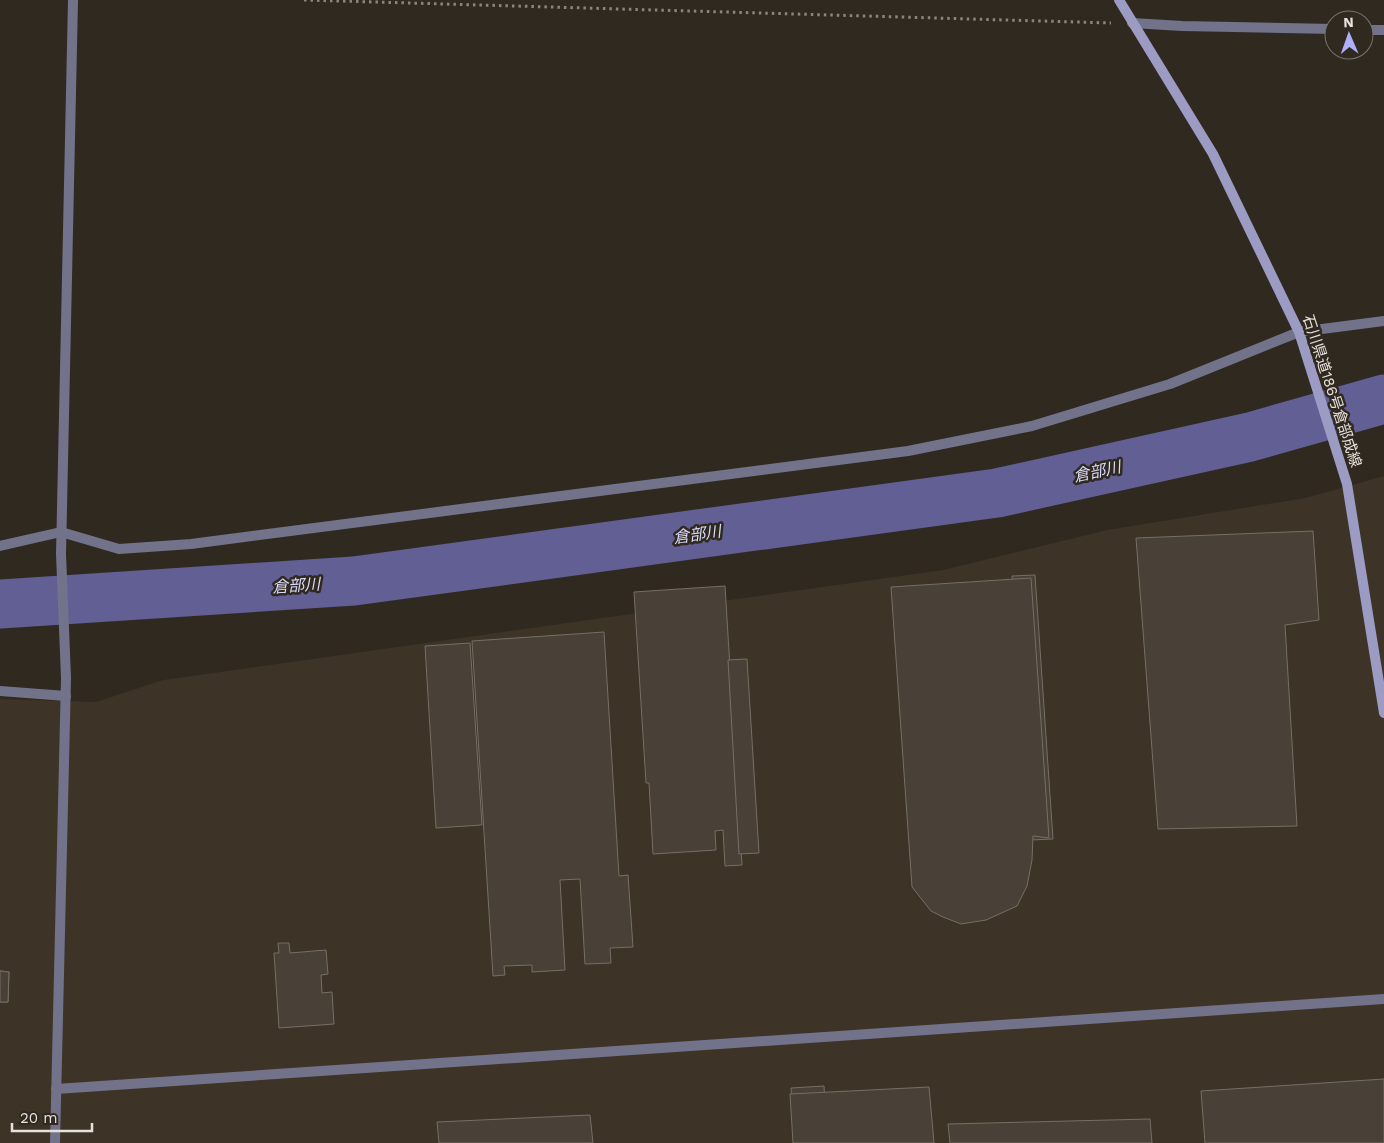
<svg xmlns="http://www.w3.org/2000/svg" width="1384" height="1143" viewBox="0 0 1384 1143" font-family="'Work Sans','Noto Sans JP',sans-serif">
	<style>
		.built { fill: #3d3326 }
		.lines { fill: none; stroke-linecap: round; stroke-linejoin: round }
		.river { stroke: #615f94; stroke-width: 49 }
		.building { fill: #494138; stroke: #776f65 }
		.path { stroke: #8b857e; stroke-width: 3; stroke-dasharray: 2.5 4; stroke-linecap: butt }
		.minor { stroke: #72738b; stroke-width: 10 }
		.tertiary { stroke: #72738b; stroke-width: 10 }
		.secondary { stroke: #9c9bc3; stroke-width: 10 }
		.labels { text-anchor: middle; stroke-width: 5; stroke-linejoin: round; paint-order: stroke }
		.street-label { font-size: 15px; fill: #e6e1dc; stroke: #302920 }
		.water-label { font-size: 16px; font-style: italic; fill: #dbdbfc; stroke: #302920 }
	</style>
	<rect width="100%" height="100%" fill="#302920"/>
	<polygon class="built" points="1384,476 1384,1143 0,1143 0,699 96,702 163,680 943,570 1107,530 1305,498"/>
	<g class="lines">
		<polyline class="river" points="0,604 354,581 997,493 1250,437 1384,399"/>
	</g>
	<g class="building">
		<polygon points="1313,531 1319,620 1285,625 1297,826 1158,829 1136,538"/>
		<polygon points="1035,575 1053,839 1030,840 1012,576"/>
		<polygon points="1031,578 1049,838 1033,836 1032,860 1027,886 1017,906 986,920 961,924 943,917 931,911 912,887 891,587"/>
		<polygon points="725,586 742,865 725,866 723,830 715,831 716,850 653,854 649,783 646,783 634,592"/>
		<polygon points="604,632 619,876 628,875 633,947 610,948 611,963 585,964 580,879 560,880 565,970 532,972 532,965 504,966 505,975 493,976 472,641"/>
		<polygon points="470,643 482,825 436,828 425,646"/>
		<polygon points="747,659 759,853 739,854 728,660"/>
		<polygon points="278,943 289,943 290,953 326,950 328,974 321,975 322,993 332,992 334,1024 279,1028 274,953 279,953"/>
		<polygon points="0,971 9,972 8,1002 0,1002"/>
		<polygon points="0,971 9,972 8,1002 0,1002"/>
		<polygon points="1384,1079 1384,1143 1205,1143 1201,1091"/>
		<polygon points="824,1086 827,1143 795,1143 791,1088"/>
		<polygon points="929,1087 934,1143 793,1143 790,1094"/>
		<polygon points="590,1115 593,1143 439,1143 437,1122"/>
		<polygon points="1150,1119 1152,1143 950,1143 948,1124"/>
	</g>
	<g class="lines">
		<polyline class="path" points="304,0 1111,23"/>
		<g class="minor">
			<polyline points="1132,23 1182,26 1334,29"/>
			<polyline points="1364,30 1384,30"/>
			<polyline points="0,546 61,532 119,549 191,544 908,451 1032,426 1170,384 1299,332 1384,321"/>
			<polyline points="66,678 61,554 73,0"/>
			<polyline points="0,691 66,696"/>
		</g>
		<g class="tertiary">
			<polyline points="56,1089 1384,999"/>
			<polyline points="55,1143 66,678"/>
		</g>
		<polyline class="secondary" points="1119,0 1213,154 1299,332 1347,484 1384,713"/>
	</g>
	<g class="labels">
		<g class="street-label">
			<text transform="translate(1332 391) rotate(72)" y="5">石川県道186号倉部成線</text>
		</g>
		<g class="water-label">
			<text transform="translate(1097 471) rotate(-12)" y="6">倉部川</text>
			<text transform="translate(697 534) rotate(-8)" y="6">倉部川</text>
			<text transform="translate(296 585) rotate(-4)" y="6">倉部川</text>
		</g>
	</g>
	<g transform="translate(1349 35) rotate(358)"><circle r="24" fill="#302920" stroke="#79736b"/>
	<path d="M0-4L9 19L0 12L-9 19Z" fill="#b0aefa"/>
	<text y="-8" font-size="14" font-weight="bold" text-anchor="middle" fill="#e6e1dc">N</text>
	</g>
	<path d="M12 1123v8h80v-8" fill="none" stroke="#e6e1dc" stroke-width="2.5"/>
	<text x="20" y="1123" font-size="15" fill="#e6e1dc" stroke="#302920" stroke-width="4" paint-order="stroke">20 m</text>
</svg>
